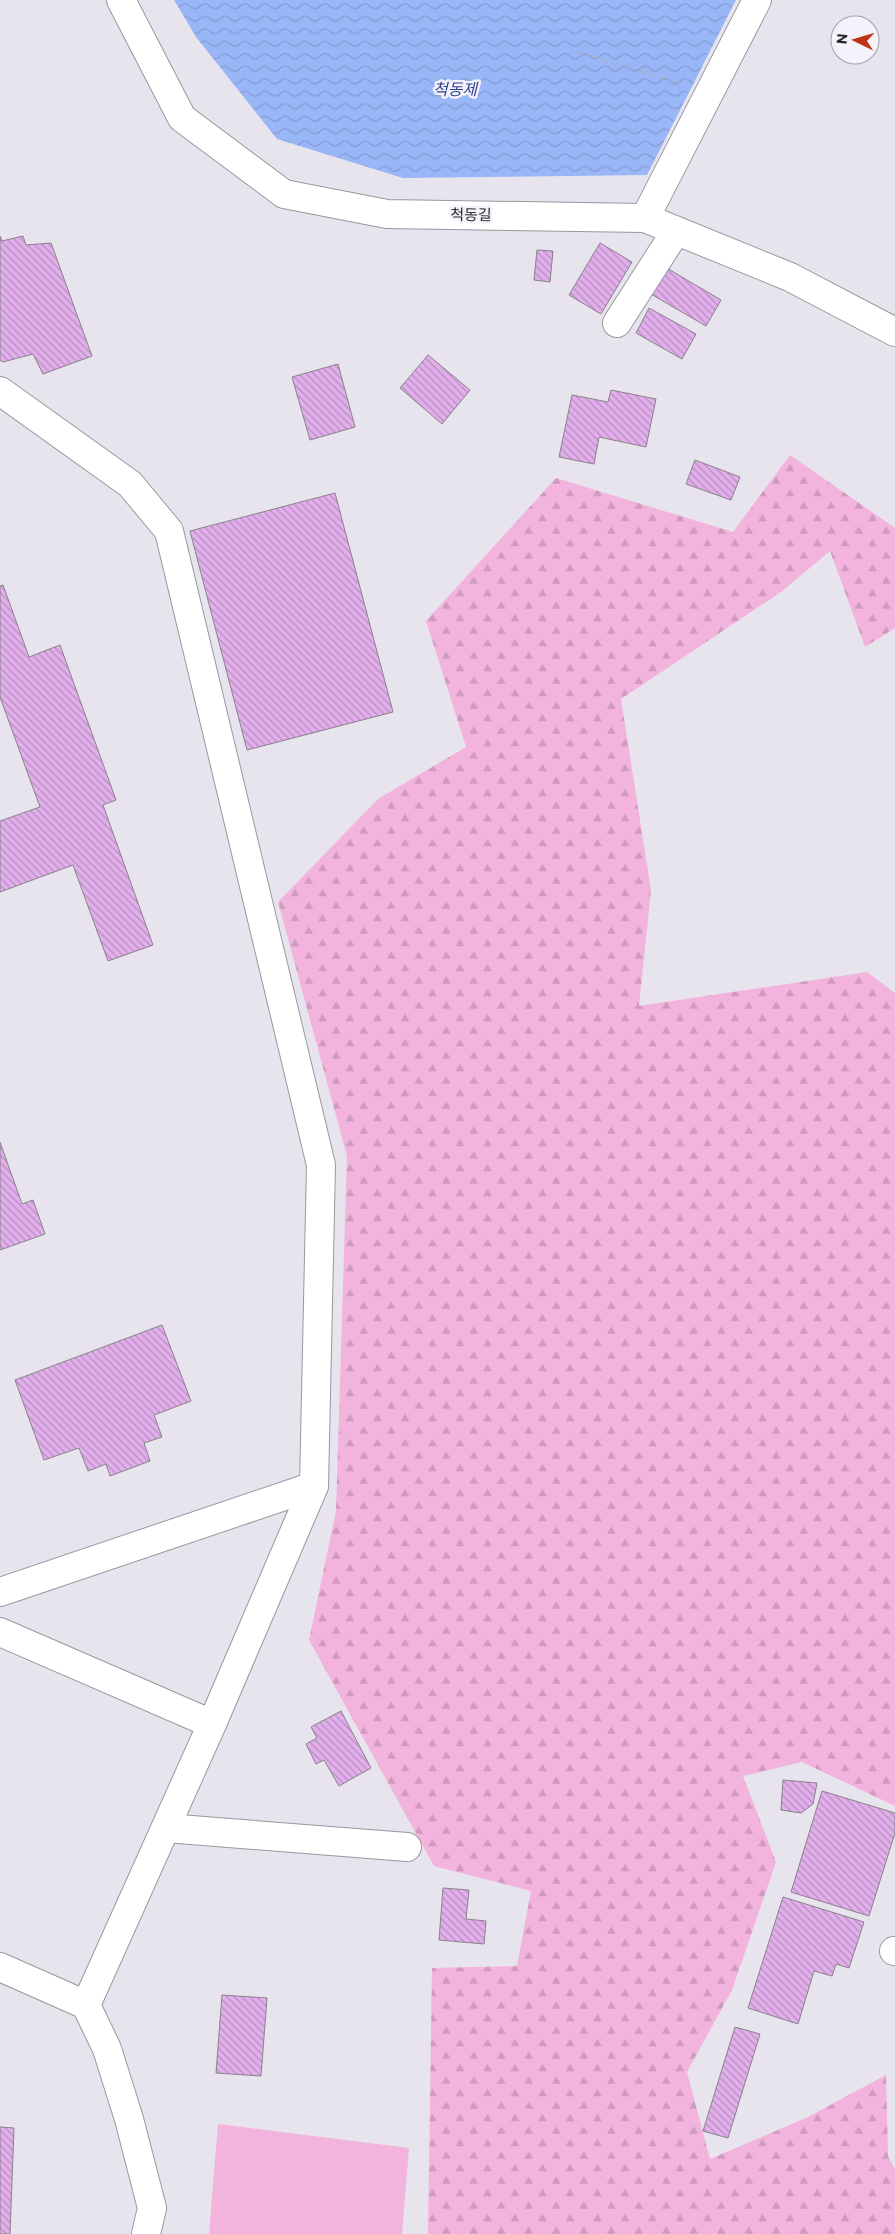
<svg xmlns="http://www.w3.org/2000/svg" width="895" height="2234" viewBox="0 0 895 2234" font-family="Commissioner,'Noto Sans KR',sans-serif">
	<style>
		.forest { fill: url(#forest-firs) }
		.pitch { fill: #f2b3dd }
		.water { fill: url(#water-waves) }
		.building { fill: url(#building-back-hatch); stroke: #888289 }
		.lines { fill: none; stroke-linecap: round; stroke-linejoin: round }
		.minor-casing { stroke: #9a979f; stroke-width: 30 }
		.path { stroke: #aeabb2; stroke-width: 3; stroke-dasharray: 1 4; stroke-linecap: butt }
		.minor { stroke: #fff; stroke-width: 28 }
		.labels { text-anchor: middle; stroke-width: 5; stroke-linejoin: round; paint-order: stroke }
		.street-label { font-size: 15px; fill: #28272a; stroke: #f5f2fb }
		.water-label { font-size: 16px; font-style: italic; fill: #29448f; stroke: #f5f2fb }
	</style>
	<defs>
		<pattern id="forest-firs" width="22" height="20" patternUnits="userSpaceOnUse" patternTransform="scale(1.25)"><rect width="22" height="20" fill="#f2b3dd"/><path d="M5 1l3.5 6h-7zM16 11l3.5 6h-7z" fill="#d09abe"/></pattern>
		<pattern id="water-waves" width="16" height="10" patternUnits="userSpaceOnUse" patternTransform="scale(1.25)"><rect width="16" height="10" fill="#99b6f7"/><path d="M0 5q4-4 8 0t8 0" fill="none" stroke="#849cd4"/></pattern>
		<pattern id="building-back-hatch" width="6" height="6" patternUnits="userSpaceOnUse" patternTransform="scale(1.25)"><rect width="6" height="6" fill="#e2afec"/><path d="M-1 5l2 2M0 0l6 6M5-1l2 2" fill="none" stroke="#b78ebf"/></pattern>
	</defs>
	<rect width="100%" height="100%" fill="#e8e4ed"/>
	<polygon class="forest" points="790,455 895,528 895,628 865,647 830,551 781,592 621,699 651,890 639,1006 867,972 895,993 895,1806 802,1762 743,1776 776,1862 732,1990 687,2072 710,2159 806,2118 886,2075 888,2156 895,2169 895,2234 428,2234 432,1968 517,1966 531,1891 434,1866 309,1640 336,1511 347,1156 278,902 378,799 466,747 426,621 556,478 733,532"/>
	<polygon class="pitch" points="218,2124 409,2148 402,2234 209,2234"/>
	<polygon class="water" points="174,0 736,0 647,175 403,178 277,139 196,37"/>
	<g class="building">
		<polygon points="0,236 2,241 23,236 26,245 51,243 92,356 43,374 33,354 3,362 0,360"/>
		<polygon points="600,243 632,262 601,314 569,295"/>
		<polygon points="537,250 553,251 550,282 534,280"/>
		<polygon points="665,267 721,300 706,326 649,293"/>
		<polygon points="649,308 696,334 682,359 636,333"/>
		<polygon points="428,355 470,390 442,424 400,388"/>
		<polygon points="338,364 355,427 310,440 292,377"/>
		<polygon points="611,390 656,399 646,447 599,437 594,464 559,457 572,395 608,402"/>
		<polygon points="695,460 740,477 731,500 686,484"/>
		<polygon points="335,493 393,712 247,750 190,531"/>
		<polygon points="3,585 29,657 60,645 116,800 103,805 153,945 108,961 73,865 0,892 0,821 40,807 0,697 0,586"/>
		<polygon points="0,1142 22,1204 33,1200 45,1234 0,1250"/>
		<polygon points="162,1325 191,1401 154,1415 162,1437 144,1443 150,1461 110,1476 106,1464 88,1471 79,1448 44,1460 15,1380"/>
		<polygon points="341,1711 371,1768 339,1786 324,1760 316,1764 306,1744 317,1738 311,1727"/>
		<polygon points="783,1780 817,1783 813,1804 801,1813 781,1810"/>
		<polygon points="822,1791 895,1813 895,1833 869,1916 791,1892"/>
		<polygon points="443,1888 469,1890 466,1919 486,1921 484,1944 439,1940"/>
		<polygon points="783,1897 864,1922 849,1968 836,1964 832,1976 814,1971 798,2024 748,2008"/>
		<polygon points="222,1995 267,1998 261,2076 216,2073"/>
		<polygon points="735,2027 760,2034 728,2138 703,2131"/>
		<polygon points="0,2127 14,2128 10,2234 0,2234"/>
	</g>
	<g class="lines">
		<g class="minor-casing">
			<g id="minor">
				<polyline points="121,0 182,118 284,194 387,214 645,218 790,277 895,332"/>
				<polyline points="645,218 757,0"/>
				<polyline points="617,323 676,231"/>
				<polyline points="0,391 130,484 169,531 321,1165 314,1486 212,1724 86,2005"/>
				<polyline points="0,1592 314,1486"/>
				<polyline points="0,1632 212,1724"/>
				<polyline points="166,1828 407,1847"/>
				<polyline points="894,1951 895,1951"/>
				<polyline points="0,1967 86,2005 107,2049 129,2119 152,2208 146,2234"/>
			</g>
		</g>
		<polyline class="path" points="573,51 680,83"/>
		<use href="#minor" class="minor"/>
	</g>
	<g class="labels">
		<g class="street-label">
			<text transform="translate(471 215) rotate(1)" y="5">척동길</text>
		</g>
		<g class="water-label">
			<text x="455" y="95">척동제</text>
		</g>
	</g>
	<g transform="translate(855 40) rotate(275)"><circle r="24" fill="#f5f2fb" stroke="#a3a1a7"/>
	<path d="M0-4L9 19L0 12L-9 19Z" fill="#bf3415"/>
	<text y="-8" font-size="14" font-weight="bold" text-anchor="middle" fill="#28272a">N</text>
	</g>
</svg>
